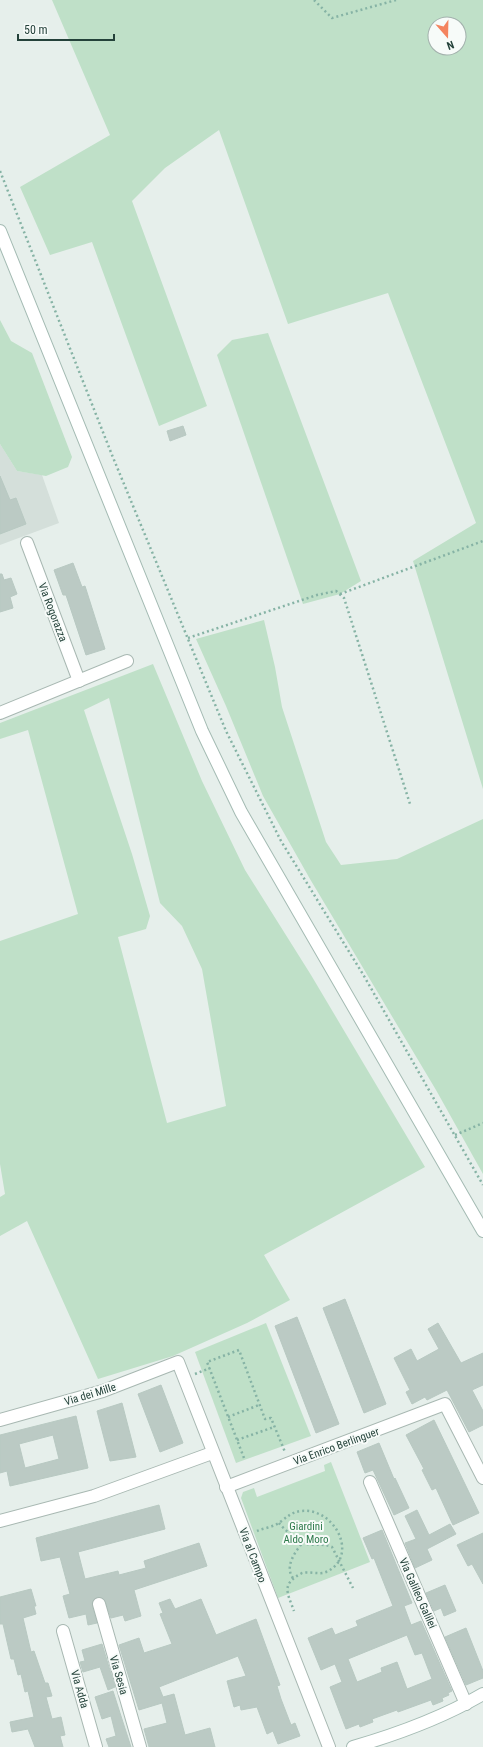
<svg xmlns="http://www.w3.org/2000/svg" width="483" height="1747" viewBox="0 0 483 1747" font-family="'Roboto Condensed',sans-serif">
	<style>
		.built { fill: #d4dfda }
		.green { fill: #bfe0c8; fill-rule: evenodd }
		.building { fill: #bbcac4; stroke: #b8c9c2; fill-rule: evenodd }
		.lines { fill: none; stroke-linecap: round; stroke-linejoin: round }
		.street-casing { stroke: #a8b8b2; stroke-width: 14 }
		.secondary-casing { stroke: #a4bbb3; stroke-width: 14 }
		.path { stroke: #86b3a5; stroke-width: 2.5; stroke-dasharray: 2 3; stroke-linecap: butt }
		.street { stroke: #fff; stroke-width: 12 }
		.secondary { stroke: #fff; stroke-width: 12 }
		.labels { text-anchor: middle; stroke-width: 4; stroke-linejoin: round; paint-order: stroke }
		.street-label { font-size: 11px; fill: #24423a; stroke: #f7fbf9 }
		.park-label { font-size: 11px; fill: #2d7a4b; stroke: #f7fbf9 }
	</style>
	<rect width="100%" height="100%" fill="#e6efeb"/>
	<polygon class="built" points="0,444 17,471 42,475 59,523 0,545"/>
	<g class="green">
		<path d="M52,0H483V789L413,561L476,523L388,293L288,324L219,130L165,168L132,201L207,406L159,426L92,242L50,255L20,187L110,135ZM435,24H459V48H435Z"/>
		<polygon points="0,320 11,341 32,353 72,457 68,467 46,476 17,471 0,444"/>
		<polygon points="268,333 361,581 340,594 303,604 217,355 232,340"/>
		<polygon points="264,620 275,667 282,707 326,842 341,865 397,859 483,819 483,1174 436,1090 310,879 263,796 226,706 196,639"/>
		<path d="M153,664L202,781L245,870L311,975L425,1167L264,1255L290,1300L247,1323L173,1356L98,1379L27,1221L0,1236V1197L5,1194L0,1164V941L78,914L28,730L0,739V723ZM109,698L160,903L182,926L202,969L226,1106L167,1123L118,937L146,929L150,916L132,854L84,710Z"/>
		<polygon points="266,1323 311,1436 236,1463 195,1352"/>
		<polygon points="331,1462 370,1562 278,1598 241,1498 243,1492 254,1488 257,1497 325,1471 324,1465"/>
	</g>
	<g class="building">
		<polygon points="183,426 186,435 170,441 167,431"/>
		<polygon points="0,476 10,500 16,498 26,524 0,534"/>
		<polygon points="73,563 82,587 85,586 105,649 86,655 66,595 63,595 54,570"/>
		<polygon points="0,574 2,574 4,580 11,578 17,594 10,597 13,608 0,612"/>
		<polygon points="345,1299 386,1404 364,1413 323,1308"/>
		<polygon points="297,1317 339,1424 316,1433 275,1326"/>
		<polygon points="438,1323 461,1363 483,1353 483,1385 472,1390 483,1411 483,1425 469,1432 447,1390 427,1400 425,1397 412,1404 406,1392 410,1390 394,1358 411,1349 417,1361 439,1349 428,1329"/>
		<polygon points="161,1385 183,1443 160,1452 138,1394"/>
		<polygon points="122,1403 136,1457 110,1461 97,1411"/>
		<path d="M76,1416L88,1468L10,1486L7,1471L0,1473V1435ZM53,1435L59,1459L25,1468L19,1444Z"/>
		<polygon points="434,1420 479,1513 453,1525 436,1488 432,1490 422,1470 424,1469 406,1435"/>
		<polygon points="379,1443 394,1479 395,1478 409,1508 394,1515 373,1470 365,1473 357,1452"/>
		<polygon points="159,1505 165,1529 78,1552 85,1579 118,1571 119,1575 146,1568 144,1561 199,1543 207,1566 134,1590 141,1616 125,1621 123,1615 111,1618 104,1599 97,1597 92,1603 97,1623 88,1625 86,1614 69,1618 63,1596 70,1594 60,1557 41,1561 36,1538"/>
		<polygon points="417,1510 429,1535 450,1524 456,1534 427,1549 432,1560 415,1568 405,1543 416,1539 405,1516"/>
		<path d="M382,1530L412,1603L404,1606L411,1625L421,1621L452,1691L448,1693L449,1695L442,1698L443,1701L433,1705L431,1700L398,1712L397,1710L372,1719L373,1722L360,1727L359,1724L346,1729L330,1687L342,1682L335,1664L321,1670L308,1638L332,1628L335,1635L358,1626L356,1621L393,1606L374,1558L372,1559L363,1538ZM407,1635L415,1655L422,1653L432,1679L407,1689L397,1662L381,1668L382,1672L357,1682L348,1659Z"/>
		<polygon points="483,1533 483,1584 472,1564 468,1566 457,1545"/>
		<polygon points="445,1585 456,1611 444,1616 441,1608 434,1611 426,1593"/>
		<polygon points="31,1589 36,1606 34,1606 36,1614 23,1618 31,1652 34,1651 45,1683 48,1683 52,1696 46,1697 52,1719 61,1717 65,1735 60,1736 63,1747 35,1747 28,1729 12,1732 10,1722 34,1717 28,1691 25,1692 21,1674 18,1675 14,1659 11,1659 3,1624 0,1624 0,1597"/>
		<polygon points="170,1599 175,1609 201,1599 216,1635 256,1619 280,1685 277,1686 281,1699 291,1725 295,1723 300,1736 278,1744 273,1731 267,1734 257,1707 241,1710 240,1705 234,1707 227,1681 246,1676 238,1656 159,1687 163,1697 174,1694 185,1735 210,1728 215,1747 149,1747 144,1729 167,1723 162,1703 139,1710 119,1645 139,1638 144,1653 172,1644 160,1614 163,1613 159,1603"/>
		<polygon points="466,1628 483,1671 483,1678 466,1685 445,1637"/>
		<polygon points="102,1644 115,1687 108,1690 100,1667 83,1672 80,1662 85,1661 82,1650"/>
		<polygon points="113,1691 120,1713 131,1747 109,1747 106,1739 116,1736 111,1716 102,1719 95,1697"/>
	</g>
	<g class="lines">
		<g class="street-casing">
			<g id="street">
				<polyline points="27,543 79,681"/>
				<polyline points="0,713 127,661"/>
				<polyline points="0,1420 103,1391 178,1362 329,1747"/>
				<polyline points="370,1482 466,1704"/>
				<polyline points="226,1487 445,1404 483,1478"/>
				<polyline points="0,1521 94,1496 212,1453"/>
				<polyline points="99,1604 140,1747"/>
				<polyline points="63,1631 96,1747"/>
			</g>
		</g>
		<g class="secondary-casing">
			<g id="secondary">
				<polyline points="0,231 202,731 241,812 483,1231"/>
				<path d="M353,1747C398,1734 442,1718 483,1694"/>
			</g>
		</g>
		<g class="path">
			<polyline points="314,0 332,18 396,0"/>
			<polyline points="0,171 112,455 226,731 281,841 364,976 483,1185"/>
			<polyline points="340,594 483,541"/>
			<polyline points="188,638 317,595 336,591 344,598 410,804"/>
			<polyline points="455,1135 483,1123"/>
			<polyline points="195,1374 210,1368"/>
			<polyline points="228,1417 259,1405"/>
			<polyline points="237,1440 274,1427"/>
			<polyline points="244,1458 207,1362 239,1350 265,1419 271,1418 285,1452"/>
			<path d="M279,1523C283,1529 300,1542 307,1544C316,1546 322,1543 332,1547L353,1588"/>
			<path d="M257,1531C264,1528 274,1527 280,1522C287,1517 292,1512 301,1511C335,1507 360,1557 326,1572C319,1575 309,1571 302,1573C281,1584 287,1592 294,1611"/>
			<path d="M293,1578C284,1566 296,1551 303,1542"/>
		</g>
		<use href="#street" class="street"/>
		<use href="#secondary" class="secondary"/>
	</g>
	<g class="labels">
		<g class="street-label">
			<text transform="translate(53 612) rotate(69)" y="4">Via Rogorazza</text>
			<text transform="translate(90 1394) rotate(-17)" y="4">Via dei Mille</text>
			<text transform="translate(336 1446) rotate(-20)" y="4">Via Enrico Berlinguer</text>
			<text transform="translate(253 1555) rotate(69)" y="4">Via al Campo</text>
			<text transform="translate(418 1593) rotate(66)" y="4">Via Galileo Galilei</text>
			<text transform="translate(119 1675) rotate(74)" y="4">Via Sesia</text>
			<text transform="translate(80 1689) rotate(74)" y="4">Via Adda</text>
		</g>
		<g class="park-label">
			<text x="306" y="1530">Giardini<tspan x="306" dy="13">Aldo Moro</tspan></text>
		</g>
	</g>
	<g transform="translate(447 36) rotate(160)"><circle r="19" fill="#f7fbf9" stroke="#a3b1ad"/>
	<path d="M0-3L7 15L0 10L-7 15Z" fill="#f4845f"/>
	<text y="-6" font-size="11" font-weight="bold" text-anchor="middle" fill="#24423a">N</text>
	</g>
	<path d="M18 34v6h96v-6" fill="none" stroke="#24423a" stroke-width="2"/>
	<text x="24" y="34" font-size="12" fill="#24423a" stroke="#f7fbf9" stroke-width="3" paint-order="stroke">50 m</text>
</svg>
